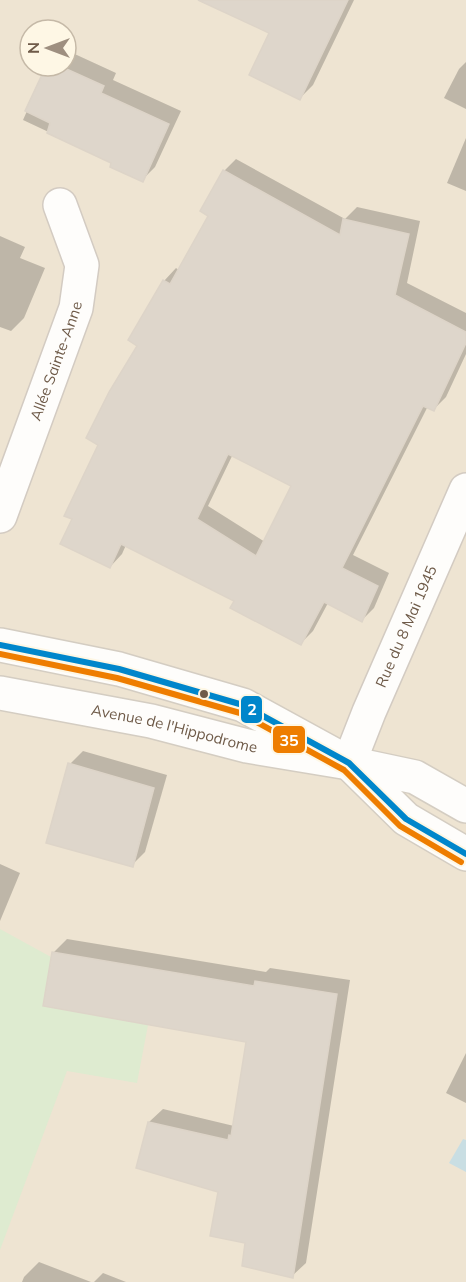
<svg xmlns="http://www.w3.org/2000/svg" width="466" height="1282" viewBox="0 0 466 1282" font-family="Mulish,sans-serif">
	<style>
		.residential { fill: #eee4d2; fill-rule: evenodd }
		.green { fill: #deebd0 }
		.water { fill: #c9dee3 }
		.shadow { fill: #0003; fill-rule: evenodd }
		.building { fill: #ded6cb; stroke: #ddd4c8; stroke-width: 1.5; fill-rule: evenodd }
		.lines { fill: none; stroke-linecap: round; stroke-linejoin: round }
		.street-casing { stroke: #d3cbc2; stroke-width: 36 }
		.secondary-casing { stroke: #d4cdc2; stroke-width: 36 }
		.street { stroke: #fefdfb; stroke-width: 33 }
		.secondary { stroke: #fefdfb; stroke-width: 33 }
		.bus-1-casing { stroke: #fef7e5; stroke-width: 10 }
		.bus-2-casing { stroke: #fef7e5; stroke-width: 10 }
		.bus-1 { stroke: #0086cb; stroke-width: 6 }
		.bus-2 { stroke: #ee7d00; stroke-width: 6 }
		.bus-dot { fill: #6f5b49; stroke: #fef7e5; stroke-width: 2 }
		.labels { text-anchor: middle; stroke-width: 4.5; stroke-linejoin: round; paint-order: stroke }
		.street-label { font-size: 15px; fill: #6f5b49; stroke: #fef7e5 }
		.line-badge { stroke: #fef7e5; stroke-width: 2 }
		.badge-label { font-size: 16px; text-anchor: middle; font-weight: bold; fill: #fff }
	</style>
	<rect width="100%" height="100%" fill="#f5f0e5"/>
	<path class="residential" d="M0,0H466V1282H0ZM30,30H66V66H30Z"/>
	<polygon class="green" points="0,929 51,957 44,1006 148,1025 137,1083 67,1071 0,1250"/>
	<polygon class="water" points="463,1139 466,1140 466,1172 449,1163"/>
	<g class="shadow">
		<polygon points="204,0 354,0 313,85 300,98 271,32"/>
		<polygon points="66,50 116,73 113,80 181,111 155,167 142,180 117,164 23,120 47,66 66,66"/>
		<polygon points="466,62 466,109 444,98 459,69"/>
		<polygon points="466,138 466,191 447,183"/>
		<path d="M236,159L345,219L357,207L420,221L407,283L466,313V354L446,397L434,409L428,406L353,555L389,573L374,608L362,620L328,603L313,631L301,643L236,600L126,545L122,554L110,567L74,519L100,444L139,345L130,339L164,281L176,268L180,271L211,215L224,171ZM233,454L293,485L265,542L208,506Z"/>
		<polygon points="0,236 25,247 20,258 45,268 24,318 11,331 0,327"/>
		<polygon points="83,751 167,775 145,852 132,865 70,764"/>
		<polygon points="0,864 20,873 0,921"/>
		<polygon points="67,939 266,972 270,968 350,980 306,1263 292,1276 220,1191 138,1167 149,1122 163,1109 234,1126 247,1040 53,953"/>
		<polygon points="466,1053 466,1103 446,1093"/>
		<polygon points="39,1262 91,1282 22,1282 24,1277"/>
		<polygon points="103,1273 126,1282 94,1282"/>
	</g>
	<g class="building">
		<polygon points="198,0 348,0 300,100 249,75 269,33"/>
		<polygon points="46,66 60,66 104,86 101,93 169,124 143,182 110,167 111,163 47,133 50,123 25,111"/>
		<path d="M223,170L340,235L343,219L409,234L395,295L466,332V343L434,411L423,406L342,568L378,586L362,622L324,602L301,645L230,608L234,601L121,544L110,568L60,544L72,519L64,516L98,445L86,438L109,392L137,346L128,340L163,280L170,284L208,216L200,211ZM228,454L291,486L256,556L197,519Z"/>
		<polygon points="68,763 154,788 133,867 46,843"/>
		<polygon points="52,952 254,986 255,981 337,994 293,1278 242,1266 245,1243 210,1236 218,1192 136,1168 148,1122 228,1140 229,1135 231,1136 246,1042 43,1006"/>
	</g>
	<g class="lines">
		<g class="street-casing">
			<g id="street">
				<path id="s1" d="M0,516L76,308L82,265L60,205"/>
				<path id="s2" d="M349,763L369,712L466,490"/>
			</g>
		</g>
		<g class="secondary-casing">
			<g id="secondary">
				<polyline points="0,645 119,669 243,705 349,763 406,819 466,854"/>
				<path id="s3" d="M0,693L151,721L247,746L349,763L415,777L466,806"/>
			</g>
		</g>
		<use href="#street" class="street"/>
		<use href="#secondary" class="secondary"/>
		<g class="bus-1-casing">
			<polyline id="bus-1" points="0,645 119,669 243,705 349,763 406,819 466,854"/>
		</g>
		<g class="bus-2-casing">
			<polyline id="bus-2" points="0,654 117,678 240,713 344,770 400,826 461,862"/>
		</g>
		<use href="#bus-1" class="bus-1"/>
		<use href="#bus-2" class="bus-2"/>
	</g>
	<circle class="bus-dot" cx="204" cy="694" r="5"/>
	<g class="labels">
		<g class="street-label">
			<text dy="5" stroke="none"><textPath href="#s1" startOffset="165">Allée Sainte-Anne</textPath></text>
			<text dy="5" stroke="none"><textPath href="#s2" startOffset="148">Rue du 8 Mai 1945</textPath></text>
			<text dy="5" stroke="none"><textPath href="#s3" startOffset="178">Avenue de l'Hippodrome</textPath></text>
		</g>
	</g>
	<g class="line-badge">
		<rect x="240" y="695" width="23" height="29" rx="6" fill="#0086cb"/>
		<rect x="272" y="725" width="34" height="29" rx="6" fill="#ee7d00"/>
	</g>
	<g class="badge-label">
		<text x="252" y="715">2</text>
		<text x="289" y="746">35</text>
	</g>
	<g transform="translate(48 48) rotate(270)"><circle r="28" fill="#fef7e5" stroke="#c5b9a7" stroke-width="1.5"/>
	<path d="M0-4.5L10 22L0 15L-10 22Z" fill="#9e8f80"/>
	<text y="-9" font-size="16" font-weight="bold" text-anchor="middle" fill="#6f5b49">N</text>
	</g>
</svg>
